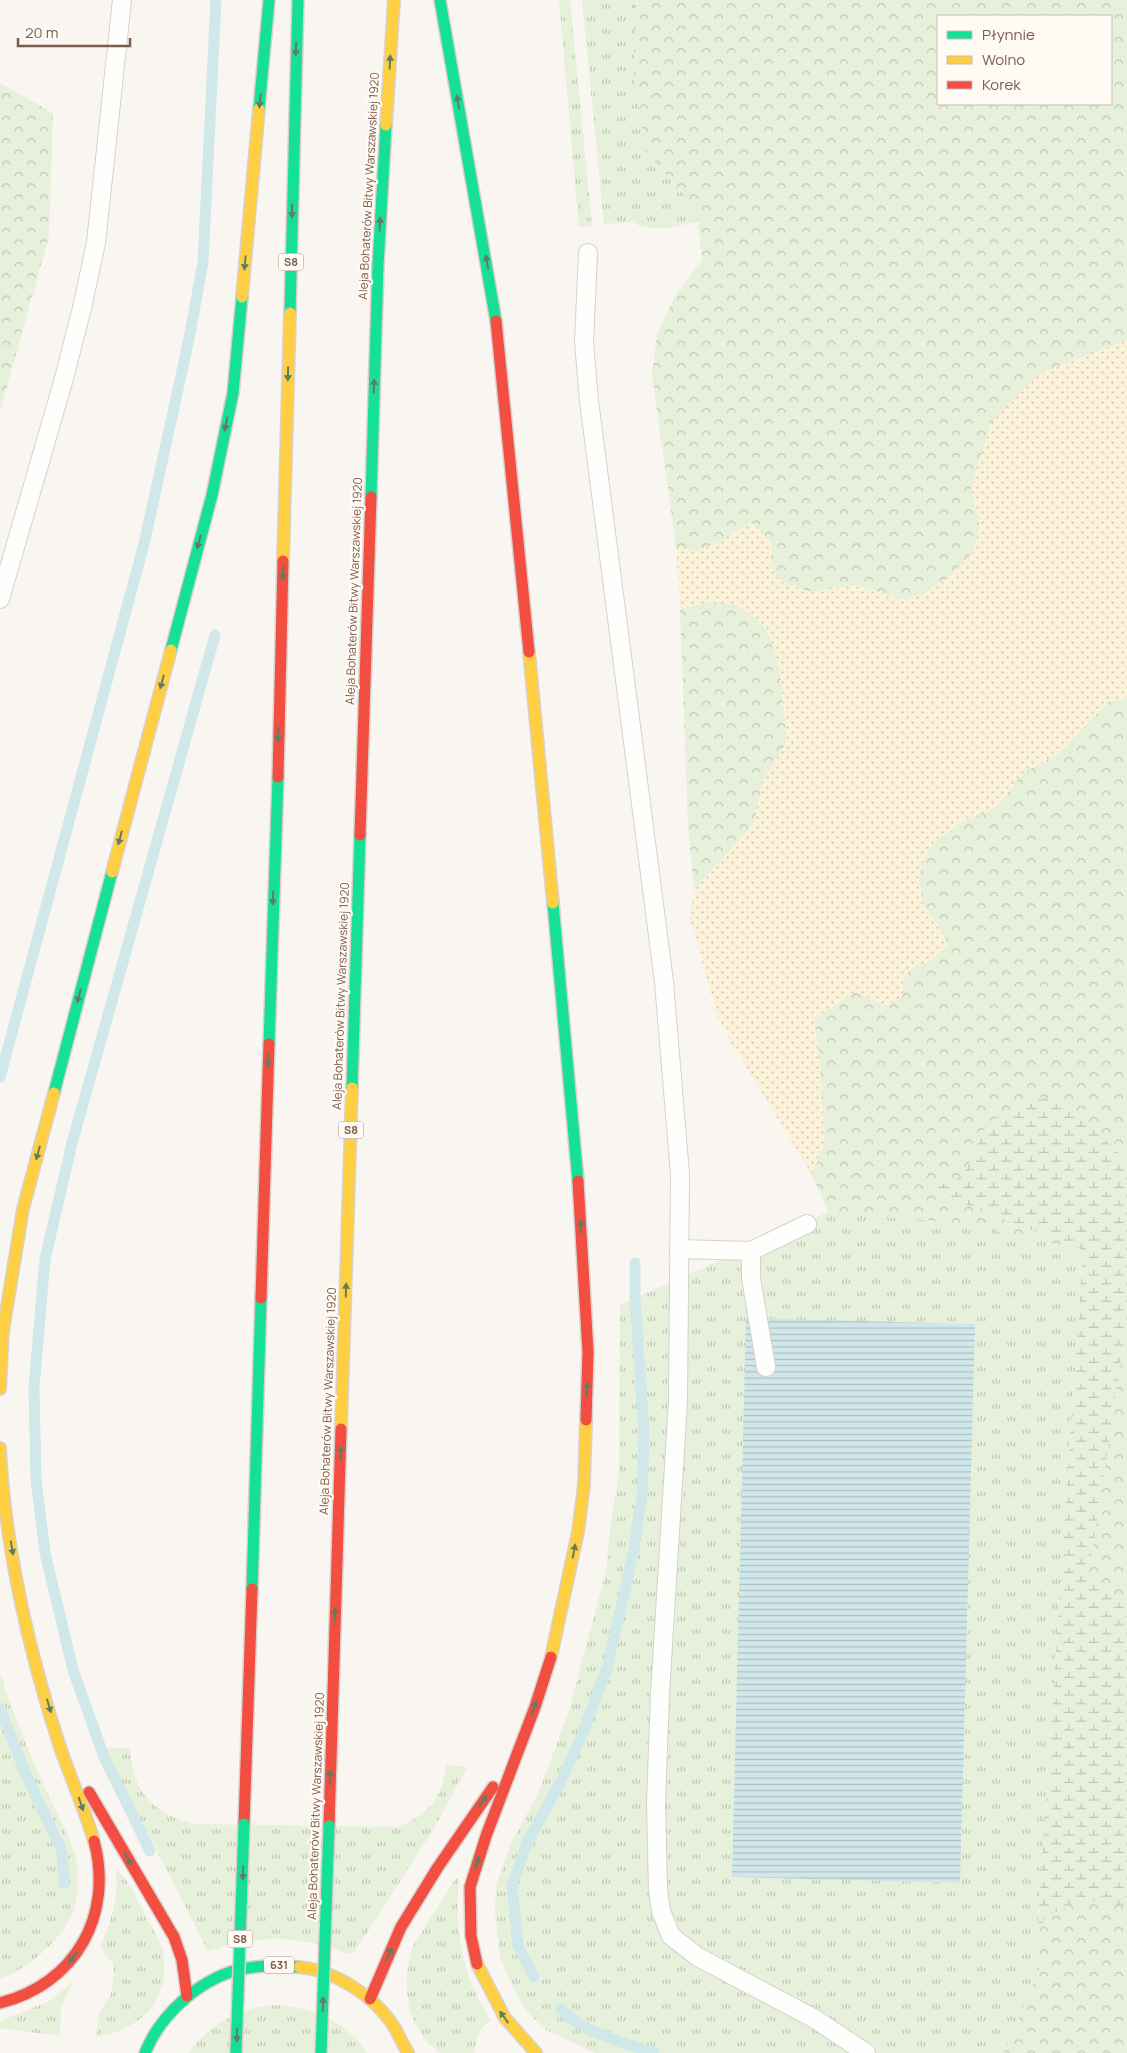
<svg xmlns="http://www.w3.org/2000/svg" width="1127" height="2053" viewBox="0 0 1127 2053" font-family="Manrope,sans-serif">
	<style>
		.grass { fill: url(#grass-tufts) }
		.forest { fill: url(#forest-crowns); fill-rule: evenodd }
		.wetland { fill: url(#wetland-marsh) }
		.sand { fill: url(#sand-dots) }
		.water { fill: url(#water-rules) }
		.lines { fill: none; stroke-linecap: round; stroke-linejoin: round }
		.stream { stroke: #d0e8ea; stroke-width: 11 }
		.lane-casing { stroke: #d7d1cb; stroke-width: 20 }
		.fast-casing { stroke: #dad1cc; stroke-width: 14 }
		.slow-casing { stroke: #dad1cc; stroke-width: 14 }
		.jam-casing { stroke: #dad1cc; stroke-width: 14 }
		.lane { stroke: #fefefd; stroke-width: 18 }
		.fast { stroke: #16e098; stroke-width: 11 }
		.slow { stroke: #ffcf43; stroke-width: 11 }
		.jam { stroke: #f24e42; stroke-width: 11 }
		.fast-bridge-casing { stroke: #dad1cc; stroke-width: 14; stroke-linecap: butt }
		.fast-bridge { stroke: #16e098; stroke-width: 11 }
		.oneway { fill: #617d60 }
		.labels { text-anchor: middle; stroke-width: 4.5; stroke-linejoin: round; paint-order: stroke }
		.shield { fill: #fffaf3; stroke: #a28b7f; stroke-width: 1 }
		.shield-label { font-size: 11px; font-weight: bold; fill: #7a5c4d }
		.street-label { font-size: 12px; fill: #7a5c4d; stroke: #fffaf3 }
	</style>
	<defs>
		<pattern id="grass-tufts" width="24" height="20" patternUnits="userSpaceOnUse" patternTransform="scale(1.25)"><rect width="24" height="20" fill="#e7f0db"/><path d="M3 7l-1-3M5 7V3M7 7l1-3M15 17l-1-3M17 17v-4M19 17l1-3" fill="none" stroke="#c0c6b4"/></pattern>
		<pattern id="forest-crowns" width="20" height="18" patternUnits="userSpaceOnUse" patternTransform="scale(1.25)"><rect width="20" height="18" fill="#e7f0db"/><path d="M2 6a3 3 0 1 1 6 0M12 15a3 3 0 1 1 6 0" fill="none" stroke="#c0c6b4"/></pattern>
		<pattern id="wetland-marsh" width="20" height="14" patternUnits="userSpaceOnUse" patternTransform="scale(1.25)"><rect width="20" height="14" fill="#e7f0db"/><path d="M1 5h8M5 5V1M11 12h8M15 12V8" fill="none" stroke="#c0c6b4"/></pattern>
		<pattern id="sand-dots" width="8" height="8" patternUnits="userSpaceOnUse" patternTransform="scale(1.25)"><rect width="8" height="8" fill="#fbf2d9"/><path d="M2 2h.1M6 6h.1" fill="none" stroke="#d0c7b2" stroke-width="1.8" stroke-linecap="round"/></pattern>
		<pattern id="water-rules" width="6" height="5" patternUnits="userSpaceOnUse" patternTransform="scale(1.25)"><rect width="6" height="5" fill="#d0e8ea"/><path d="M0 2.5h6" fill="none" stroke="#aebfc0"/></pattern>
	</defs>
	<rect width="100%" height="100%" fill="#f9f5f0"/>
	<g class="grass">
		<polygon points="559,0 570,0 592,226 579,227"/>
		<path d="M582,0H634V73L645,150L690,201L698,222C678,225 647,236 631,220L630,222L604,224Z"/>
		<polygon points="828,1212 959,1223 1083,1250 1037,1936 1040,1967 1004,2053 595,2053 546,2030 535,2020 523,2006 513,1987 500,1957 495,1913 496,1886 510,1845 538,1794 569,1711 606,1571 612,1513 619,1475 620,1305"/>
		<path d="M0,1674C13,1711 27,1748 43,1784C53,1806 73,1841 77,1864C79,1881 78,1902 71,1917C59,1941 26,1971 0,1978Z"/>
		<path d="M130,1748C131,1791 155,1815 195,1824L398,1827C428,1816 443,1797 446,1765L467,1767L436,1825L354,1953L349,1954C298,1935 259,1934 208,1951L105,1749Z"/>
		<path d="M119,1872C130,1881 136,1899 143,1911C150,1924 159,1938 163,1952C165,1959 164,1965 164,1972C162,2010 131,2032 96,2037L99,2013L111,1994L114,1975L113,1964L100,1947C110,1924 119,1899 116,1873Z"/>
		<path d="M456,1878L459,1880C454,1933 463,1976 491,2021C478,2028 477,2039 474,2053H440C434,2048 427,2043 423,2037C405,2012 402,1975 413,1946Z"/>
		<polygon points="74,1981 61,2007 60,2036 0,2028 0,2021 50,2001"/>
		<path d="M270,2005C311,2007 343,2018 367,2053H188C209,2025 235,2010 270,2005Z"/>
	</g>
	<g class="forest">
		<path d="M634,0H1127V340L1039,374L971,488L980,527L973,552L948,579L907,601L856,585L811,592L781,582L770,566L772,544L752,521L720,542L697,551L676,547L652,374L657,334L674,298L702,260L698,222L690,202L645,150L634,73ZM938,16H1111V104H938Z"/>
		<polygon points="0,83 53,113 49,236 0,412"/>
		<polygon points="712,601 735,605 755,617 768,632 780,672 787,742 763,780 754,823 694,890 688,825 680,609"/>
		<polygon points="1127,698 1127,2053 1004,2053 1040,1967 1037,1936 1083,1250 959,1223 828,1212 812,1175 824,1143 820,1064 814,1019 855,992 886,1006 910,969 931,961 941,929 924,907 919,883 921,866 933,843 963,821 996,808 1023,773 1059,753 1108,702"/>
	</g>
	<polygon class="wetland" points="1037,1096 1073,1108 1127,1162 1127,1318 1089,1574 1127,1607 1127,1906 1082,1900 1045,1917 1037,1936 1083,1250 929,1190 963,1176 988,1122"/>
	<path class="sand" d="M1127,340V698L1108,702L1059,753L1023,773L996,808L963,821L933,843L921,866L919,883L924,907L941,929L948,945C943,950 937,957 930,961C911,972 900,968 903,996L886,1006L855,992L814,1019L820,1064L824,1143L812,1175L729,1039L718,1017L690,919L694,890L754,823L763,780L787,742L780,672L768,632L755,617L735,605L712,601L680,609L676,547L697,551L720,542L752,521L772,544L770,566L781,582L811,592L856,585L907,601L948,579L973,552L980,527L971,488L991,422L1039,374Z"/>
	<polygon class="water" points="746,1318 975,1324 960,1883 732,1877"/>
	<g class="lines">
		<g class="stream">
			<polyline points="0,1077 144,544 189,339 203,262 216,0"/>
			<polyline points="0,1708 24,1770 62,1852 64,1884"/>
			<polyline points="150,1851 104,1757 73,1670 45,1553 36,1480 34,1387 45,1259 72,1143 215,635"/>
			<polyline points="534,1977 518,1946 512,1886 527,1843 560,1783 581,1737 607,1668 634,1550 642,1494 644,1433 635,1298 635,1263"/>
			<path d="M561,2009C584,2034 623,2042 654,2053"/>
		</g>
		<g class="lane-casing">
			<g id="lane">
				<polyline points="588,253 584,342 589,401 664,982 680,1174 678,1401 660,1694 656,1803 658,1890 661,1911 671,1936 698,1957 815,2019 866,2053"/>
				<polyline points="0,599 63,382 82,308 96,243 122,0"/>
				<polyline points="679,1249 751,1251 807,1224"/>
				<polyline points="751,1251 751,1278 766,1367"/>
			</g>
		</g>
		<g class="fast-casing">
			<g id="fast">
				<polyline points="440,0 496,321"/>
				<polyline points="259,109 269,0"/>
				<polyline points="290,313 298,0"/>
				<polyline points="371,497 378,265 386,125"/>
				<polyline points="171,650 212,495 233,393 242,297"/>
				<polyline points="553,903 578,1181"/>
				<polyline points="269,1044 278,777"/>
				<polyline points="352,1088 360,835"/>
				<polyline points="54,1093 112,872"/>
				<polyline points="252,1589 261,1298"/>
				<path d="M145,2053C160,2015 198,1981 237,1970C257,1965 278,1966 299,1967"/>
			</g>
		</g>
		<g class="slow-casing">
			<g id="slow">
				<polyline points="386,125 394,0"/>
				<polyline points="242,297 259,109"/>
				<polyline points="283,561 290,313"/>
				<polyline points="529,652 553,903"/>
				<polyline points="112,872 171,650"/>
				<polyline points="0,1389 3,1331 23,1209 54,1093"/>
				<polyline points="341,1429 352,1088"/>
				<path d="M0,1448C5,1547 28,1647 58,1741C69,1775 84,1807 94,1841"/>
				<polyline points="551,1657 578,1532 584,1485 586,1420"/>
				<polyline points="477,1964 505,2018 536,2053"/>
				<path d="M299,1967C333,1970 371,1994 391,2022C398,2032 402,2043 408,2053"/>
			</g>
		</g>
		<g class="jam-casing">
			<g id="jam">
				<polyline points="496,321 529,652"/>
				<polyline points="278,777 283,561"/>
				<polyline points="360,835 371,497"/>
				<polyline points="578,1181 588,1352 586,1420"/>
				<polyline points="261,1298 269,1044"/>
				<polyline points="89,1792 174,1937 182,1960 187,1996"/>
				<polyline points="244,1824 252,1589"/>
				<polyline points="329,1826 341,1429"/>
				<polyline points="477,1964 471,1936 470,1887 486,1836 535,1707 551,1657"/>
				<polyline points="370,1999 401,1927 438,1867 493,1787"/>
				<path d="M0,2003C75,1984 114,1916 94,1841"/>
			</g>
		</g>
		<use href="#lane" class="lane"/>
		<use href="#fast" class="fast"/>
		<use href="#slow" class="slow"/>
		<use href="#jam" class="jam"/>
		<g class="fast-bridge-casing">
			<g id="fast-bridge">
				<polyline points="236,2053 244,1824"/>
				<polyline points="321,2053 329,1826"/>
			</g>
		</g>
		<use href="#fast-bridge" class="fast-bridge"/>
	</g>
	<defs><path id="oneway-solid" d="M-6-.8H1V-3.2L6.5 0L1 3.2V.8H-6Z" transform="scale(1.25)"/></defs>
	<g class="oneway">
		<use href="#oneway-solid" transform="translate(296 49) rotate(91)"/>
		<use href="#oneway-solid" transform="translate(390 62) rotate(-87)"/>
		<use href="#oneway-solid" transform="translate(260 101) rotate(95)"/>
		<use href="#oneway-solid" transform="translate(458 102) rotate(-100)"/>
		<use href="#oneway-solid" transform="translate(292 211) rotate(91)"/>
		<use href="#oneway-solid" transform="translate(380 224) rotate(-87)"/>
		<use href="#oneway-solid" transform="translate(487 262) rotate(-100)"/>
		<use href="#oneway-solid" transform="translate(245 263) rotate(95)"/>
		<use href="#oneway-solid" transform="translate(288 374) rotate(91)"/>
		<use href="#oneway-solid" transform="translate(374 386) rotate(-88)"/>
		<use href="#oneway-solid" transform="translate(226 424) rotate(102)"/>
		<use href="#oneway-solid" transform="translate(199 542) rotate(105)"/>
		<use href="#oneway-solid" transform="translate(283 573) rotate(92)"/>
		<use href="#oneway-solid" transform="translate(162 682) rotate(105)"/>
		<use href="#oneway-solid" transform="translate(278 735) rotate(92)"/>
		<use href="#oneway-solid" transform="translate(120 838) rotate(105)"/>
		<use href="#oneway-solid" transform="translate(273 898) rotate(92)"/>
		<use href="#oneway-solid" transform="translate(79 996) rotate(105)"/>
		<use href="#oneway-solid" transform="translate(268 1060) rotate(92)"/>
		<use href="#oneway-solid" transform="translate(38 1153) rotate(105)"/>
		<use href="#oneway-solid" transform="translate(581 1227) rotate(-93)"/>
		<use href="#oneway-solid" transform="translate(346 1290) rotate(-88)"/>
		<use href="#oneway-solid" transform="translate(587 1389) rotate(-88)"/>
		<use href="#oneway-solid" transform="translate(341 1453) rotate(-88)"/>
		<use href="#oneway-solid" transform="translate(12 1548) rotate(80)"/>
		<use href="#oneway-solid" transform="translate(574 1551) rotate(-79)"/>
		<use href="#oneway-solid" transform="translate(335 1615) rotate(-88)"/>
		<use href="#oneway-solid" transform="translate(49 1706) rotate(74)"/>
		<use href="#oneway-solid" transform="translate(534 1708) rotate(-70)"/>
		<use href="#oneway-solid" transform="translate(330 1777) rotate(-88)"/>
		<use href="#oneway-solid" transform="translate(483 1801) rotate(-56)"/>
		<use href="#oneway-solid" transform="translate(81 1804) rotate(71)"/>
		<use href="#oneway-solid" transform="translate(128 1859) rotate(59)"/>
		<use href="#oneway-solid" transform="translate(477 1863) rotate(-73)"/>
		<use href="#oneway-solid" transform="translate(243 1873) rotate(92)"/>
		<use href="#oneway-solid" transform="translate(389 1954) rotate(-66)"/>
		<use href="#oneway-solid" transform="translate(73 1957) rotate(130)"/>
		<use href="#oneway-solid" transform="translate(323 2004) rotate(-88)"/>
		<use href="#oneway-solid" transform="translate(504 2017) rotate(-126)"/>
		<use href="#oneway-solid" transform="translate(237 2035) rotate(92)"/>
	</g>
	<g class="labels">
		<g class="shield">
			<rect x="278.5" y="253.5" width="25" height="17" rx="4"/>
			<rect x="338.5" y="1121.5" width="25" height="17" rx="4"/>
			<rect x="227.5" y="1930.5" width="25" height="17" rx="4"/>
			<rect x="264" y="1956.5" width="30" height="17" rx="4"/>
		</g>
		<g class="shield-label">
			<text x="291" y="266">S8</text>
			<text x="351" y="1134">S8</text>
			<text x="240" y="1943">S8</text>
			<text x="279" y="1969">631</text>
		</g>
		<g class="street-label">
			<text transform="translate(369 186) rotate(-87)" y="4">Aleja Bohaterów Bitwy Warszawskiej 1920</text>
			<text transform="translate(354 591) rotate(-88)" y="4">Aleja Bohaterów Bitwy Warszawskiej 1920</text>
			<text transform="translate(341 996) rotate(-88)" y="4">Aleja Bohaterów Bitwy Warszawskiej 1920</text>
			<text transform="translate(328 1401) rotate(-88)" y="4">Aleja Bohaterów Bitwy Warszawskiej 1920</text>
			<text transform="translate(316 1806) rotate(-88)" y="4">Aleja Bohaterów Bitwy Warszawskiej 1920</text>
		</g>
	</g>
	<rect x="937" y="15" width="175" height="90" fill="#fffaf3" stroke="#cabbb1"/>
	<rect x="947" y="31" width="25" height="8" fill="#16e098" stroke="#cabbb1"/>
	<text x="982" y="40" font-size="15" fill="#7a5c4d">Płynnie</text>
	<rect x="947" y="56" width="25" height="8" fill="#ffcf43" stroke="#cabbb1"/>
	<text x="982" y="65" font-size="15" fill="#7a5c4d">Wolno</text>
	<rect x="947" y="81" width="25" height="8" fill="#f24e42" stroke="#cabbb1"/>
	<text x="982" y="90" font-size="15" fill="#7a5c4d">Korek</text>
	<path d="M18 38v8h112v-8" fill="none" stroke="#7a5c4d" stroke-width="2.5"/>
	<text x="25" y="38" font-size="15" fill="#7a5c4d" stroke="#fffaf3" stroke-width="4" paint-order="stroke">20 m</text>
</svg>
